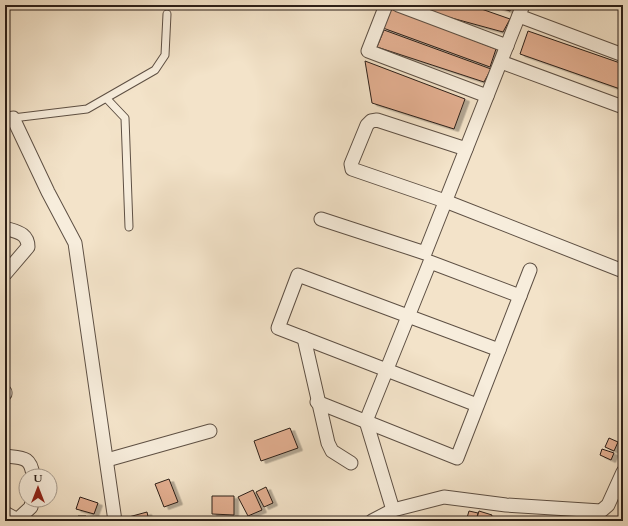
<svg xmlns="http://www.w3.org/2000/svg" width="628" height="526" viewBox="0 0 628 526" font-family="Cardo,serif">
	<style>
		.building { fill: #e3af91; stroke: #2c1f18; filter: url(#shadow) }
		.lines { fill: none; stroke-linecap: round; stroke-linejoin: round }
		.service-casing { stroke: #5e5044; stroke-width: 9 }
		.minor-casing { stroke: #5e5044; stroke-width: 15 }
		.service { stroke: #f7eddc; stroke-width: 7 }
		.minor { stroke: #f7eddc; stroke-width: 13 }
	</style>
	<defs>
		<filter id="shadow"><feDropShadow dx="4.5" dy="2.5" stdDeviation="0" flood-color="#0004"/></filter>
	</defs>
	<rect width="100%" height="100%" fill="#f3e3c9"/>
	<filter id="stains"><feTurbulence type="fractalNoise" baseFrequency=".005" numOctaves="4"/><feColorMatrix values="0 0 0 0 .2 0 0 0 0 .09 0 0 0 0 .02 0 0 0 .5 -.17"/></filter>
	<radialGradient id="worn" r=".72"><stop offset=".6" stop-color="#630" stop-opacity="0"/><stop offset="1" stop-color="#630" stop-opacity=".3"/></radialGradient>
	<g class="building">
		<polygon points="404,5 470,5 510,19 503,32"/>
		<polygon points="491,5 512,5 510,11"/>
		<polygon points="390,8 496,49 490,67 383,28"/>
		<polygon points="384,30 491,69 484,82 377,47"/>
		<polygon points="528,31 623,64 623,90 520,54"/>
		<polygon points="365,61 465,99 454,129 372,103"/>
		<polygon points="290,428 298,448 261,461 254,441"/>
		<polygon points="609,438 618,442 614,451 605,447"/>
		<polygon points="602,449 614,453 611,460 600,455"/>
		<polygon points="169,479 178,502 164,507 155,484"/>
		<polygon points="266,487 273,503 264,507 256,492"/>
		<polygon points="253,490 262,510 248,516 238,497"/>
		<polygon points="212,496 234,496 234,515 212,514"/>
		<polygon points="80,497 98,503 94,514 76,509"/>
		<polygon points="469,511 478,513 476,521 466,521"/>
		<polygon points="479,511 492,515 490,521 476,521"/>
		<polygon points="147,512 149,521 126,521 125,518"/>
		<polygon points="78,516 86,516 87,521 78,521"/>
	</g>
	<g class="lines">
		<g class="service-casing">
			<g id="service">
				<polyline points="107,99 125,118 129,227"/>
				<polyline points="13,118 87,109 155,70 165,55 167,14"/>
			</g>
		</g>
		<g class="minor-casing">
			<g id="minor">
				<polyline points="386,5 368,51 487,96"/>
				<polyline points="398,5 507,46"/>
				<polyline points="519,16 623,55"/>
				<polyline points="501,62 623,107"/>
				<polyline points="5,120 13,118 48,192 75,243 115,521"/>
				<polyline points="466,149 377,120 371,121 367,125 351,164 352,169 445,201 623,271"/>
				<polyline points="321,219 425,253 523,5"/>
				<path d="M5,228C17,232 28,233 28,247L5,274"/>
				<polyline points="304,338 328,443 332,451 351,463"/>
				<polyline points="5,392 5,394"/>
				<polyline points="317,402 457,458 530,270"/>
				<polyline points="477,405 278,328 298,275 499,350"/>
				<path d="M5,456C22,458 31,456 33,476"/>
				<polyline points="107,460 210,431"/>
				<polyline points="393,510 366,421 430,262 520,296"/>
				<polyline points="5,513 14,518 16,521"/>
				<polyline points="16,521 31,507 32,500"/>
				<polyline points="372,521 393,510 444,497 506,505 601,511 608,505 623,472"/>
			</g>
		</g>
		<use href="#service" class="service"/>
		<use href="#minor" class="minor"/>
	</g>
	<rect width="628" height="526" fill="none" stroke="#f3e3c9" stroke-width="20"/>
	<rect x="6" y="6" width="616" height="514" fill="none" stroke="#2c1f18" stroke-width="2"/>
	<rect x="10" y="10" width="608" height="506" fill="none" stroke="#2c1f18"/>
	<g transform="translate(38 488)"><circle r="19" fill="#f7eddc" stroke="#a69b8e"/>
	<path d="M0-3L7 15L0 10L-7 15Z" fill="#8f2418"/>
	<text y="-6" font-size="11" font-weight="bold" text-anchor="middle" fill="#2c1f18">U</text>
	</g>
	<rect width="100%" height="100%" filter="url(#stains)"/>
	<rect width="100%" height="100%" fill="url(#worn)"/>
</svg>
